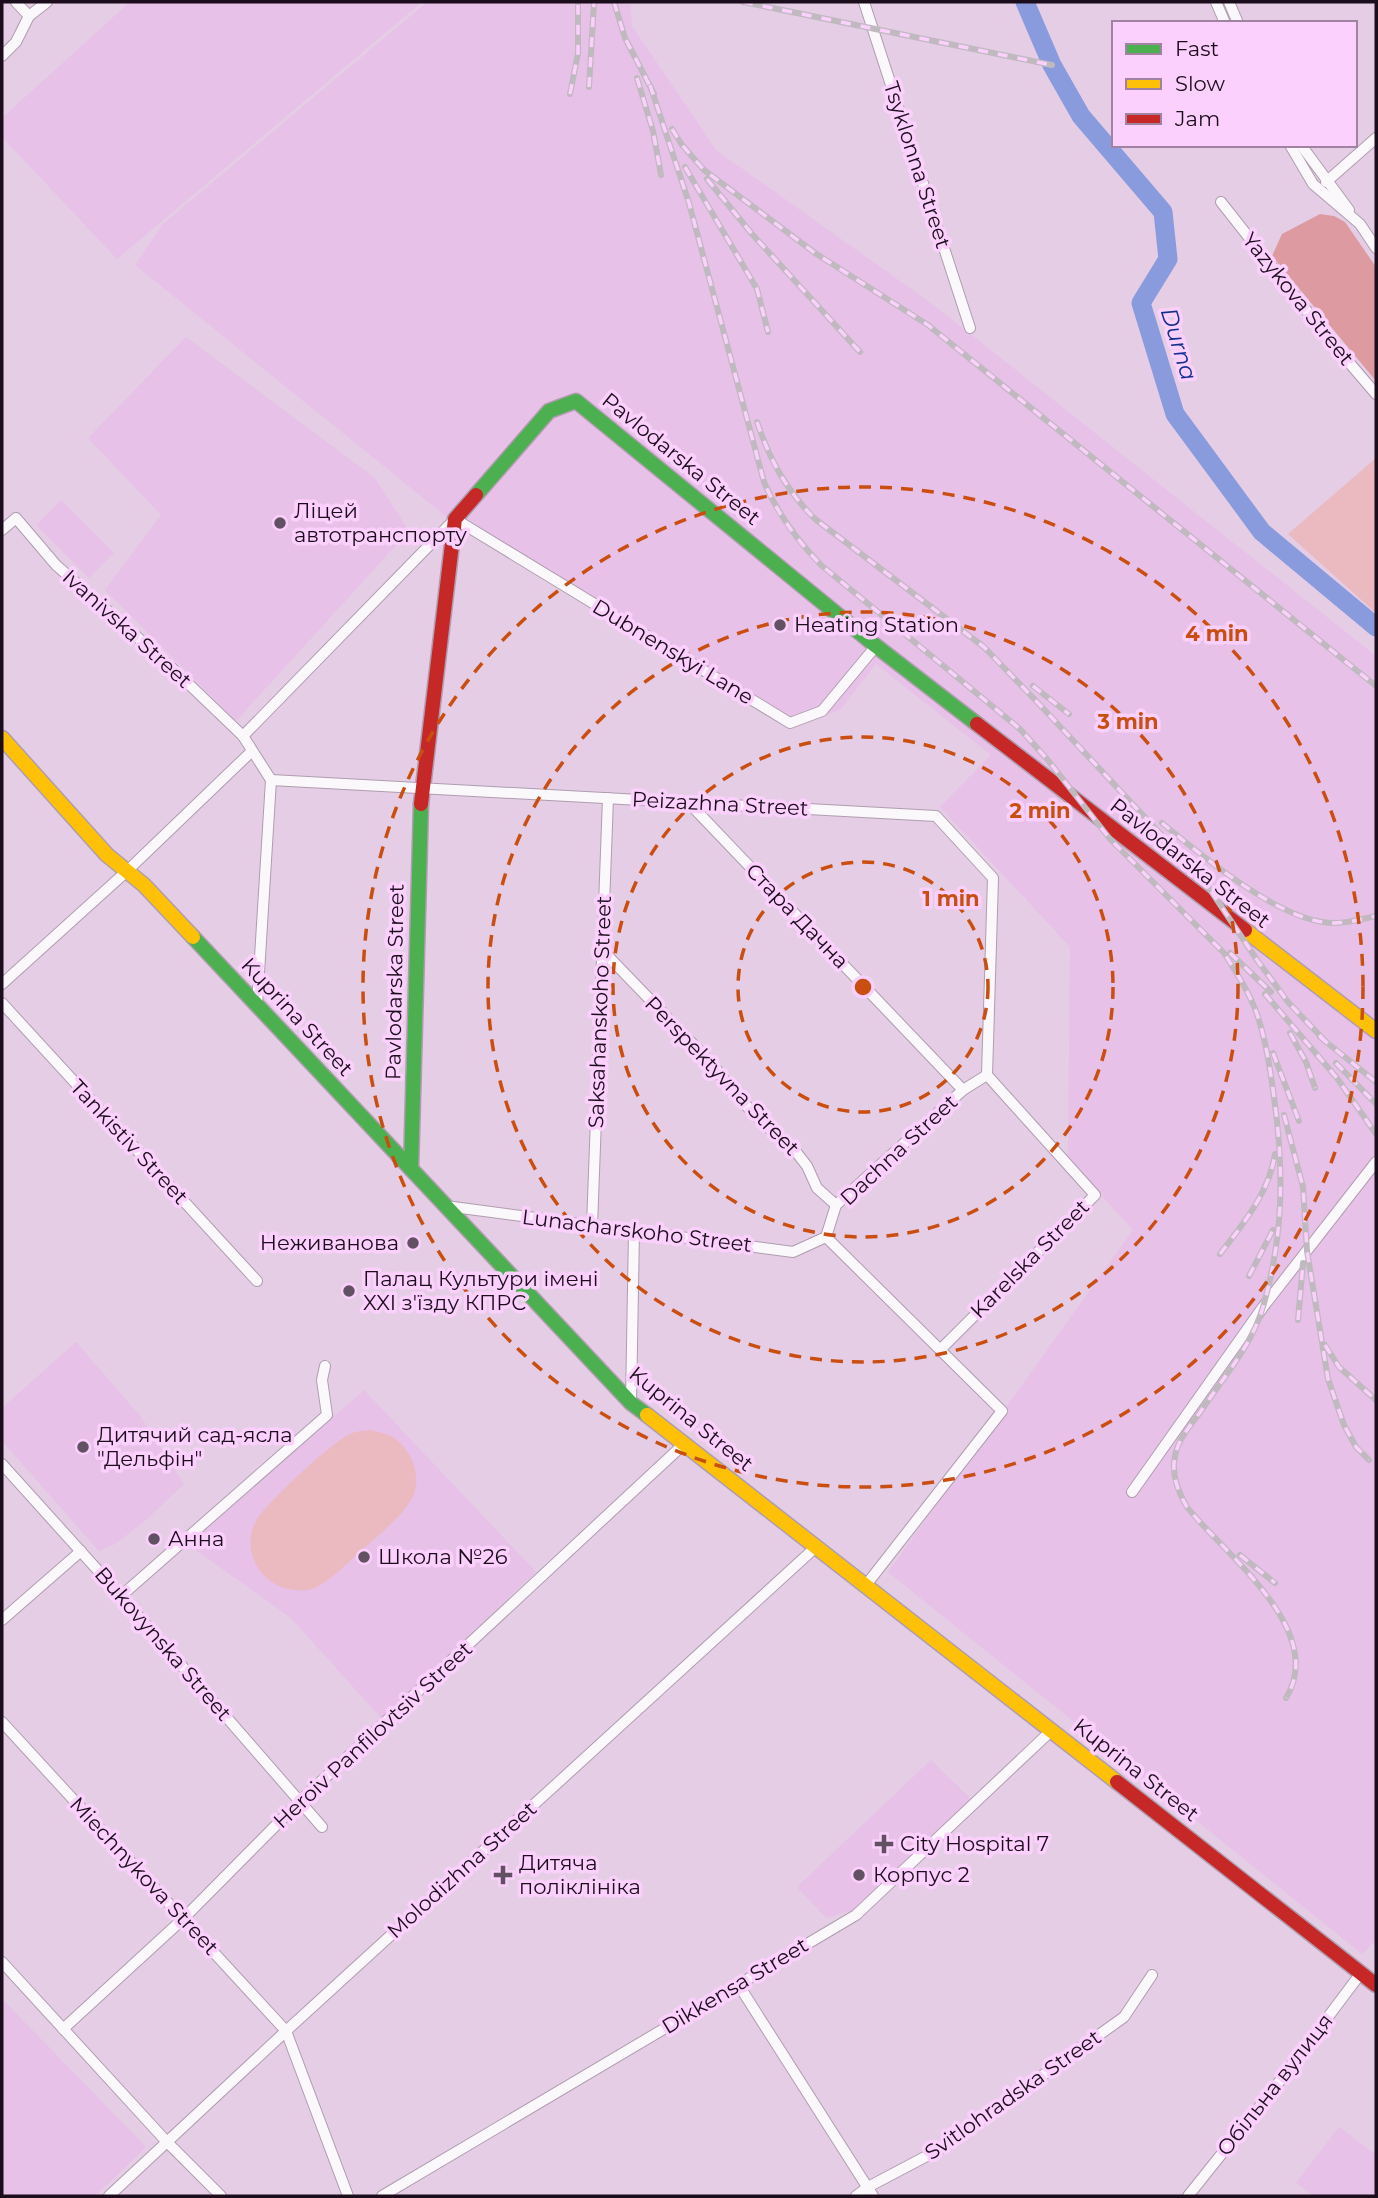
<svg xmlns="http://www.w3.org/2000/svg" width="1378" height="2198" viewBox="0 0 1378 2198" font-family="Montserrat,sans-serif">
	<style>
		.built { fill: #e7c1e8 }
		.green { fill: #ebb9c0 }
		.forest { fill: #de9aa1 }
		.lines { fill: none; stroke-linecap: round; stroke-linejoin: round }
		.river { stroke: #8a9bdd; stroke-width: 19 }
		.street-casing { stroke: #af9daf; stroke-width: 12 }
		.fast-casing { stroke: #af9daf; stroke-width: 17 }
		.slow-casing { stroke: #af9daf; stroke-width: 17 }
		.jam-casing { stroke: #af9daf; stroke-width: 17 }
		.street { stroke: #fbf8fb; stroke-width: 10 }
		.fast { stroke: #4caf50; stroke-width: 14 }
		.slow { stroke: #ffc107; stroke-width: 14 }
		.jam { stroke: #c62828; stroke-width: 14 }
		.rail-casing { stroke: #c0b9c0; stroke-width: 6 }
		.rail { stroke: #fcd0fd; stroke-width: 3.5; stroke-dasharray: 10; stroke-linecap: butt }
		.ring { fill: none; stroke: #c94e0f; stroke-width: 3.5; stroke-dasharray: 12 9 }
		.poi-dot { fill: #625063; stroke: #fcd0fd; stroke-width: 2.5 }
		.labels { text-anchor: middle; stroke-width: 7; stroke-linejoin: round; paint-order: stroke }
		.street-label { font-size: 21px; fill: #1c0d1d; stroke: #fcd0fd }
		.poi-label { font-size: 21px; fill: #1c0d1d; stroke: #fcd0fd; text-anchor: start }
		.water-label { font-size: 23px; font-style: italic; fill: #133090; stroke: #fcd0fd }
		.centre { fill: #c94e0f; stroke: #fcd0fd; stroke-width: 3.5 }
		.ring-label { font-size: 21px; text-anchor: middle; font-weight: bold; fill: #c94e0f; stroke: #fcd0fd; stroke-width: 7; stroke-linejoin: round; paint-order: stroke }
	</style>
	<rect width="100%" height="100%" fill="#e4cde5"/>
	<g class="built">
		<polygon points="130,2 422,2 117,259 2,137 2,118"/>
		<polygon points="427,2 630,2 632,26 716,150 935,306 1376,656 1376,1940 1362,1954 888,1572 1133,1230 1068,1159 1070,947 940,807 991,755 876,664 840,710 791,727 458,526 135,265 163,224"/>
		<polygon points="186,337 374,477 409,531 236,721 105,590 161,515 88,438"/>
		<polygon points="61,500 114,553 89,578 36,525"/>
		<polygon points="76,1342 141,1417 184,1484 147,1519 115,1544 99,1551 2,1441 2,1408"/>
		<polygon points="364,1390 536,1572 381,1718 291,1618 186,1543"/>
		<polygon points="931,1760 972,1800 854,1910 826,1918 797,1887"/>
		<polygon points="2,1999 146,2147 95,2196 2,2196"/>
		<polygon points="1339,2127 1376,2155 1376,2196 1314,2196 1296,2183"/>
	</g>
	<g class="green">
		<polygon points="1376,458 1376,613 1288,534"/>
		<path d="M371,1430C377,1432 385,1433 391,1436C412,1449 424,1478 411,1500C399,1520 378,1535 362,1550C348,1562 334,1578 317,1587C307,1592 296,1591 285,1588C273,1585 263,1577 257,1566C249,1553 248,1534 256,1521C266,1503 331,1443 350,1434C356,1431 364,1431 371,1430Z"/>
	</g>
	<polygon class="forest" points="1320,214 1334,216 1345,222 1376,267 1376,381 1272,256 1282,234"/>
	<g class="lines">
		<polyline class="river" points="1025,2 1052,65 1081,116 1163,212 1168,259 1141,303 1175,414 1262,532 1376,627"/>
		<g class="street-casing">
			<g id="street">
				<polyline points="16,2 29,16"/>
				<polyline points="864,2 970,328"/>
				<polyline points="1216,2 1225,23"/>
				<polyline points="1229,2 1238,23"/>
				<polyline points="2,56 16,42 29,16 47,2"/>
				<polyline points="1290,145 1313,184 1360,224 1376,248"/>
				<polyline points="1301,145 1349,210"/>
				<polyline points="1326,182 1376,138"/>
				<polyline points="1221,202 1329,339 1376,394"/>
				<polyline points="2,530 16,518 56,565 172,668 243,736 271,780 936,816 993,878 987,1075"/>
				<polyline points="243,736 455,519 790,723 822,711 876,646"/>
				<polyline points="688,802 963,1090"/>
				<polyline points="603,951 713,1065 735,1094 764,1124 793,1148 807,1166 817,1188 836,1205"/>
				<polyline points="2,984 127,871 252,751"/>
				<polyline points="2,1003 257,1281"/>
				<polyline points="257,1005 271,780"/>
				<polyline points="446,1206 793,1252 826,1237"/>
				<polyline points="592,1226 608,798"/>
				<polyline points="826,1237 1002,1411 866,1585"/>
				<polyline points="826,1237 836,1205 963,1090 987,1075"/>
				<polyline points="941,1349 1095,1195 987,1075"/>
				<polyline points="631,1403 634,1231"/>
				<polyline points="2,1464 121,1596 322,1827"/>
				<polyline points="1132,1492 1263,1307 1376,1162"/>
				<polyline points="121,1596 327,1415 322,1380 325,1366"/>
				<polyline points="2,1620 81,1551"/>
				<polyline points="2,1722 286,2031 348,2196"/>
				<polyline points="2,1962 166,2141 221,2196"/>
				<polyline points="738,1984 873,2196"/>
				<polyline points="63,2029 184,1918 300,1801 685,1443"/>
				<polyline points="109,2196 286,2031 817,1546"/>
				<polyline points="382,2196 856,1915 1052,1730"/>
				<polyline points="856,2196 868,2187 940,2149 1124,2017 1152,1975"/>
				<polyline points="1188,2196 1283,2077 1361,1973"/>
			</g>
		</g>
		<g class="fast-casing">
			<g id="fast">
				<polyline points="476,495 549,411 576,401 876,646 977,724"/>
				<polyline points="193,937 631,1403 647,1415"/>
				<polyline points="411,1169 421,804"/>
			</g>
		</g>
		<g class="slow-casing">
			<g id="slow">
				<polyline points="2,738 107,855 144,885 193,937"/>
				<polyline points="1245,930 1376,1031"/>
				<polyline points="647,1415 1117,1782"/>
			</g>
		</g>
		<g class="jam-casing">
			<g id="jam">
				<polyline points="977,724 1245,930"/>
				<polyline points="421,804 455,519 476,495"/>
				<polyline points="1117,1782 1376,1985"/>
			</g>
		</g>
		<use href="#street" class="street"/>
		<use href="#fast" class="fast"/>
		<use href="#slow" class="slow"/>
		<use href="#jam" class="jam"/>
		<g class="rail-casing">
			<g id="rail">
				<polyline points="614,2 625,38 654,94"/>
				<polyline points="743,2 1052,65"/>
				<polyline points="637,78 653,131 661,175"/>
				<path d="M650,85L689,203L764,482C778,515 797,540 821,565L1020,729L1047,759L1110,839L1224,953C1236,972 1249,992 1257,1014C1266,1041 1270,1068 1274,1097C1284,1170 1284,1234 1263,1307C1252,1345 1223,1378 1201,1411C1191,1425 1178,1439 1175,1456C1171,1474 1178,1492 1187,1507C1224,1554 1328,1630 1286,1698"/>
				<polyline points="589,87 594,2"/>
				<polyline points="570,94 578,53 578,2"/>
				<polyline points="672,129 682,145 704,170 815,253 928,325 1376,686"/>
				<polyline points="685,167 757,289 768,332"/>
				<polyline points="707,179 752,234 860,352"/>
				<path d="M757,422C770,460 786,490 815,519L984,647L1040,705L1183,858L1209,888L1257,960L1288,1002L1326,1042"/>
				<polyline points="1033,686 1069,714"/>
				<path d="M1162,823C1201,855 1273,915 1323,922C1340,925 1359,920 1376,916"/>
				<polyline points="1230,953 1271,992"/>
				<polyline points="1265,994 1337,1078 1376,1134"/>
				<polyline points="1290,1033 1306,1062 1315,1088"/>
				<polyline points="1320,1037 1376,1082"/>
				<polyline points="1273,1053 1299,1121"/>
				<polyline points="1336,1063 1376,1104"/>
				<polyline points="1284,1115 1303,1187 1307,1251 1328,1379 1344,1425 1356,1447 1369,1460"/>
				<path d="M1220,1254C1243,1224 1269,1193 1275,1154"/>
				<polyline points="1249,1276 1273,1230"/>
				<polyline points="1298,1320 1303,1263"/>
				<polyline points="1325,1345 1339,1367 1376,1400"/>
				<polyline points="1240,1555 1275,1583"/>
			</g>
		</g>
		<use href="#rail" class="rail"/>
	</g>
	<g class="ring">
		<circle cx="863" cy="987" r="125"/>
		<circle cx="863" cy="987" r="250"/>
		<circle cx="863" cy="987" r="375"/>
		<circle cx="863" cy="987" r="500"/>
	</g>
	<g class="poi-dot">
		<circle cx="280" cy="523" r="7"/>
		<circle cx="780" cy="625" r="7"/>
		<circle cx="413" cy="1243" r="7"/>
		<circle cx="349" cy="1291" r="7"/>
		<circle cx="83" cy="1447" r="7"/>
		<circle cx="154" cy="1539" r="7"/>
		<circle cx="364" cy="1557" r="7"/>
		<path d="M880.5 1833.5h7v7h7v7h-7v7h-7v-7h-7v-7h7z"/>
		<path d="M499.5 1864.5h7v7h7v7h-7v7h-7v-7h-7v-7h7z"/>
		<circle cx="859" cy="1875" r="7"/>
	</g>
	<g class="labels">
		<g class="street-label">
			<text transform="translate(917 165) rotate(72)" y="7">Tsyklonna Street</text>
			<text transform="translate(1298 299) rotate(51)" y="7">Yazykova Street</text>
			<text transform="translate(681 459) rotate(39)" y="7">Pavlodarska Street</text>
			<text transform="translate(127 629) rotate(42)" y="7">Ivanivska Street</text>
			<text transform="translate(673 652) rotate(31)" y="7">Dubnenskyi Lane</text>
			<text transform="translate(720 804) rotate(3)" y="7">Peizazhna Street</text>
			<text transform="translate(1190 863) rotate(38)" y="7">Pavlodarska Street</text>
			<text transform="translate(797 916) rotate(46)" y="7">Стара Дачна</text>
			<text transform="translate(395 982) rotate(-89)" y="7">Pavlodarska Street</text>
			<text transform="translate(600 1012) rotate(-88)" y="7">Saksahanskoho Street</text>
			<text transform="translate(297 1017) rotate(47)" y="7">Kuprina Street</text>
			<text transform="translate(722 1076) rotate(46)" y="7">Perspektyvna Street</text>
			<text transform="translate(129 1142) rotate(47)" y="7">Tankistiv Street</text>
			<text transform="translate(899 1150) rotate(-43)" y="7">Dachna Street</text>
			<text transform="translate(637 1231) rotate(7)" y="7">Lunacharskoho Street</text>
			<text transform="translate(1030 1259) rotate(-45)" y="7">Karelska Street</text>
			<text transform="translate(691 1419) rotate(39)" y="7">Kuprina Street</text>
			<text transform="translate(163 1644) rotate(49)" y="7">Bukovynska Street</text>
			<text transform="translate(373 1735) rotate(-43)" y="7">Heroiv Panfilovtsiv Street</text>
			<text transform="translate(1136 1770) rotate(38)" y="7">Kuprina Street</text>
			<text transform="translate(462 1870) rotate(-42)" y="7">Molodizhna Street</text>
			<text transform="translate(144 1876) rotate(47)" y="7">Miechnykova Street</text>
			<text transform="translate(735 1986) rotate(-31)" y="7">Dikkensa Street</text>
			<text transform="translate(1275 2085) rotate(-52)" y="7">Обільна вулиця</text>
			<text transform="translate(1013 2095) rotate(-35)" y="7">Svitlohradska Street</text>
		</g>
		<g class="poi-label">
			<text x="294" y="518">Ліцей<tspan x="294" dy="24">автотранспорту</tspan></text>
			<text x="794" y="632">Heating Station</text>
			<text x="399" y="1250" text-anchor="end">Неживанова</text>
			<text x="363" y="1286">Палац Культури імені<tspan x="363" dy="24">XXI з'їзду КПРС</tspan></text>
			<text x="97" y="1442">Дитячий сад-ясла<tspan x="97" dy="24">"Дельфін"</tspan></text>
			<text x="168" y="1546">Анна</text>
			<text x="378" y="1564">Школа №26</text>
			<text x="900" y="1851">City Hospital 7</text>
			<text x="519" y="1870">Дитяча<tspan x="519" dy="24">поліклініка</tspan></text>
			<text x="873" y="1882">Корпус 2</text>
		</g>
		<g class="water-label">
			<text transform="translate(1179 344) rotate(73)" y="8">Durna</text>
		</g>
	</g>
	<circle cx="863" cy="987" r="10" class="centre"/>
	<g class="ring-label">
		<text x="1217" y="641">4 min</text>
		<text x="1128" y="729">3 min</text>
		<text x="1040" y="818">2 min</text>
		<text x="951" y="906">1 min</text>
	</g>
	<rect width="1378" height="2198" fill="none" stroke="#1c0d1d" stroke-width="7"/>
	<rect x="1112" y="21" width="245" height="126" fill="#fcd0fd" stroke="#a282a3" stroke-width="2"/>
	<rect x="1126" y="44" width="35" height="10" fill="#4caf50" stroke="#a282a3" stroke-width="2"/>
	<text x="1175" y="56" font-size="21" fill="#1c0d1d">Fast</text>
	<rect x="1126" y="79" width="35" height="10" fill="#ffc107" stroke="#a282a3" stroke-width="2"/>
	<text x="1175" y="91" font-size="21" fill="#1c0d1d">Slow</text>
	<rect x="1126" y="114" width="35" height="10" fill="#c62828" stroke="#a282a3" stroke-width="2"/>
	<text x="1175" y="126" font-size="21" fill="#1c0d1d">Jam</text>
</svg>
